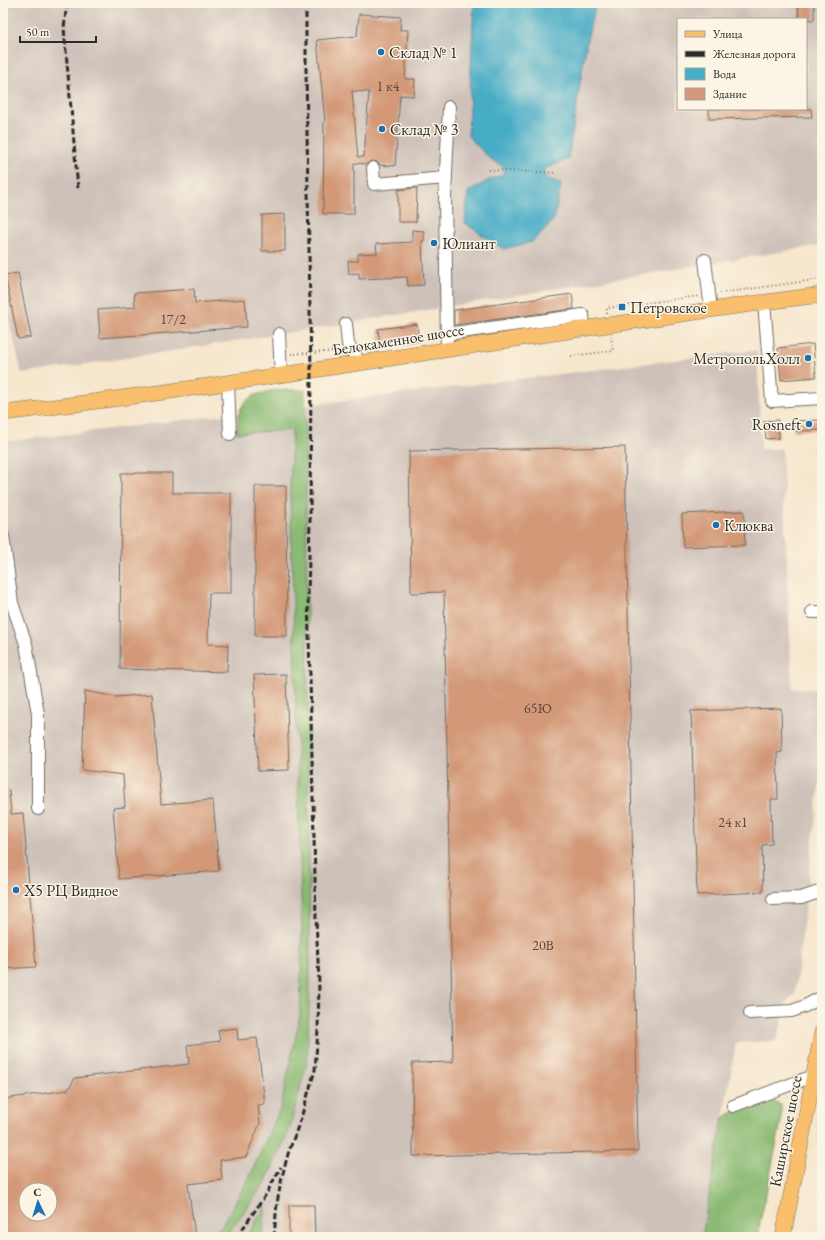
<svg xmlns="http://www.w3.org/2000/svg" width="825" height="1240" viewBox="0 0 825 1240" font-family="'EB Garamond',serif">
	<style>
		.industrial { fill: #cec1b9; fill-rule: evenodd }
		.forest { fill: #8aba73; stroke: #5a724f }
		.water { fill: #47acc6; stroke: #396c78 }
		.building { fill: #d29877; fill-rule: evenodd }
		.lines { fill: none; stroke-linecap: round; stroke-linejoin: round }
		.minor-casing { stroke: #726c63; stroke-width: 14 }
		.major-casing { stroke: #726c63; stroke-width: 16 }
		.path { stroke: #726c63; stroke-width: 2; stroke-dasharray: 1 3; stroke-linecap: butt }
		.minor { stroke: #fff; stroke-width: 12 }
		.major { stroke: #f9bf6d; stroke-width: 15 }
		.rail { stroke: #2b2b2b; stroke-width: 3; stroke-dasharray: 6 3; stroke-linecap: butt }
		.poi-dot { fill: #1f6fb2; stroke: #fcf5e5; stroke-width: 1.5 }
		.labels { text-anchor: middle; stroke-width: 3; stroke-linejoin: round; paint-order: stroke }
		.number-label { font-size: 14px; fill: #55463e }
		.poi-label { font-size: 16px; fill: #2b2b2b; stroke: #fcf5e5; text-anchor: start }
		.street-label { font-size: 16px; fill: #2b2b2b; stroke: #fcf5e5 }
	</style>
	<rect width="100%" height="100%" fill="#fcf5e5"/>
	<filter id="ink" filterUnits="userSpaceOnUse"><feTurbulence type="fractalNoise" baseFrequency=".025" numOctaves="2"/><feDisplacementMap in="SourceGraphic" scale="8" xChannelSelector="R" yChannelSelector="G"/><feConvolveMatrix kernelMatrix="1 2 1 2 8 2 1 2 1" color-interpolation-filters="sRGB"/></filter>
	<filter id="wash" filterUnits="userSpaceOnUse"><feTurbulence type="fractalNoise" baseFrequency=".012" numOctaves="4" result="noise"/><feDisplacementMap in="SourceGraphic" scale="16" xChannelSelector="R" yChannelSelector="G"/><feGaussianBlur stdDeviation="0.9" result="paint"/><feColorMatrix in="noise" values="0 0 0 0 0 0 0 0 0 0 0 0 0 0 0 0 0 1.4 0 .05"/><feComposite in="paint" operator="in"/></filter>
	<g filter="url(#wash)">
		<rect width="100%" height="100%" fill="#f6e6cc"/>
		<g class="industrial">
			<path d="M3,3H822V245L306,330L22,374L3,295V142L8,58L3,60ZM678,19H806V109H678Z"/>
			<path d="M757,350L761,449H782L792,688L822,690V761L795,994L787,1001L777,1041L736,1043L702,1237H3V442ZM26,1190H50V1214H26Z"/>
		</g>
		<g class="forest">
			<path d="M305,390L310,974L307,1062L289,1131L265,1183L225,1237H205L221,1227L250,1176L281,1107L300,1016L302,934L290,488L292,430L237,433C238,426 238,418 240,411C248,387 285,390 305,390Z"/>
			<polygon points="773,1100 781,1105 781,1122 757,1237 702,1237 723,1118 747,1104"/>
			<polygon points="266,1206 262,1237 246,1237 248,1235"/>
		</g>
		<polygon class="water" points="474,3 596,3 588,35 568,159 545,169 544,177 561,184 554,220 532,242 503,249 465,223 468,192 493,178 503,175 503,166 491,160 468,136"/>
		<g id="blocks">
			<g class="building">
				<polygon points="798,3 814,3 814,20 799,19"/>
				<path d="M359,14L401,17L400,30H408L405,79H415L414,96L400,95L395,166L380,165L377,162L373,161L369,162L366,164L354,163V214H323L324,122H325L317,40L357,36ZM352,91L369,92L364,157H358Z"/>
				<polygon points="709,109 811,109 812,117 709,119"/>
				<polygon points="417,188 416,222 398,222 398,190"/>
				<polygon points="285,214 285,251 262,251 262,215"/>
				<polygon points="412,230 424,231 424,241 422,241 424,285 408,286 407,277 359,279 359,273 349,274 348,261 358,261 358,254 377,253 376,244 412,242"/>
				<polygon points="18,273 31,337 18,339 5,275"/>
				<polygon points="194,289 195,303 245,299 247,327 100,338 98,310 135,307 134,293"/>
				<polygon points="572,294 574,309 454,325 454,310"/>
				<polygon points="417,324 419,341 380,345 378,329"/>
				<polygon points="813,344 816,377 781,380 778,348"/>
				<polygon points="778,420 779,438 766,439 764,421"/>
				<polygon points="822,420 822,430 794,431 793,421"/>
				<polygon points="625,447 638,1151 413,1156 412,1063 453,1062 444,592 411,593 409,451"/>
				<polygon points="121,473 172,473 172,493 231,493 231,593 209,593 208,644 228,645 227,672 120,669"/>
				<polygon points="255,486 286,486 287,636 255,636"/>
				<polygon points="744,511 745,545 683,547 682,514"/>
				<polygon points="286,674 289,770 258,771 254,675"/>
				<polygon points="85,691 116,697 152,694 161,804 213,800 219,871 119,879 113,808 125,807 123,775 82,770"/>
				<polygon points="781,708 782,752 777,753 778,799 771,799 772,844 762,845 763,892 697,895 691,711"/>
				<polygon points="9,790 11,814 23,813 36,967 3,969 3,791"/>
				<path d="M237,1028L238,1040L257,1038L265,1104L258,1105L260,1123L246,1157L220,1160L222,1180L188,1184L195,1237H3V1099L68,1090L75,1078L189,1064L187,1045L220,1041L218,1030ZM26,1190H50V1214H26Z"/>
				<polygon points="289,1205 314,1205 315,1237 289,1237"/>
			</g>
		</g>
	</g>
	<g filter="url(#ink)">
		<use href="#blocks" fill-opacity="0" stroke="#726c63" stroke-width="1"/>
		<g class="lines">
			<g class="minor-casing">
				<g id="minor">
					<polyline points="373,168 374,184 446,178"/>
					<polyline points="705,260 711,310"/>
					<polyline points="764,302 772,401 822,398"/>
					<polyline points="346,324 348,344 360,363"/>
					<polyline points="279,334 281,375"/>
					<polyline points="447,334 583,315 584,329"/>
					<polyline points="447,349 445,194 449,107"/>
					<polyline points="228,383 230,434"/>
					<polyline points="3,536 12,603 26,644 38,714 38,809"/>
					<polyline points="812,612 822,612"/>
					<polyline points="773,899 801,898 822,891"/>
					<polyline points="750,1013 792,1011 805,1006 822,997"/>
					<polyline points="733,1106 813,1076"/>
				</g>
			</g>
			<g class="major-casing">
				<g id="major">
					<path d="M3,413C205,389 406,355 608,325C679,315 750,303 822,295"/>
					<polyline points="783,1237 822,1032"/>
				</g>
			</g>
			<g class="path">
				<polyline points="489,170 557,173"/>
				<polyline points="720,293 822,279"/>
				<polyline points="607,314 607,308 700,296"/>
				<polyline points="291,354 340,351"/>
				<polyline points="571,356 613,351 611,336"/>
			</g>
			<use href="#minor" class="minor"/>
			<use href="#major" class="major"/>
			<g class="rail">
				<polyline points="67,3 64,28 78,189"/>
				<polyline points="237,1237 265,1196 281,1167"/>
				<polyline points="274,1237 277,1203 282,1177 288,1154 301,1118 315,1070 318,1030 319,982 316,918 308,596 310,521 311,371 306,71 306,3"/>
			</g>
		</g>
	</g>
	<g class="poi-dot">
		<circle cx="381" cy="52" r="4"/>
		<circle cx="382" cy="129" r="4"/>
		<circle cx="434" cy="243" r="4"/>
		<rect x="618" y="303" width="8" height="8" rx="2"/>
		<circle cx="808" cy="358" r="4"/>
		<circle cx="809" cy="424" r="4"/>
		<circle cx="716" cy="525" r="4"/>
		<circle cx="16" cy="890" r="4"/>
	</g>
	<g class="labels">
		<g class="number-label">
			<text x="388" y="91">1 к4</text>
			<text x="173" y="324">17/2</text>
			<text x="538" y="713">65Ю</text>
			<text x="733" y="827">24 к1</text>
			<text x="543" y="950">20В</text>
		</g>
		<g class="poi-label">
			<text x="389" y="58">Склад № 1</text>
			<text x="390" y="135">Склад № 3</text>
			<text x="442" y="249">Юлиант</text>
			<text x="630" y="313">Петровское</text>
			<text x="800" y="364" text-anchor="end">МетропольХолл</text>
			<text x="801" y="430" text-anchor="end">Rosneft</text>
			<text x="724" y="531">Клюква</text>
			<text x="24" y="896">X5 РЦ Видное</text>
		</g>
		<g class="street-label">
			<text transform="translate(398 339) rotate(-9)" y="6">Белокаменное шоссе</text>
			<text transform="translate(785 1131) rotate(-79)" y="6">Каширское шоссе</text>
		</g>
	</g>
	<rect width="825" height="1240" fill="none" stroke="#fcf5e5" stroke-width="16"/>
	<rect x="677" y="18" width="130" height="92" fill="#fcf5e5" stroke="#a8a49b"/>
	<rect x="685" y="31" width="20" height="6" fill="#f9bf6d" stroke="#a8a49b"/>
	<text x="713" y="38" font-size="12" fill="#2b2b2b">Улица</text>
	<rect x="685" y="51" width="20" height="6" fill="#2b2b2b" stroke="#a8a49b"/>
	<text x="713" y="58" font-size="12" fill="#2b2b2b">Железная дорога</text>
	<rect x="685" y="68" width="20" height="12" fill="#47acc6" stroke="#a8a49b"/>
	<text x="713" y="78" font-size="12" fill="#2b2b2b">Вода</text>
	<rect x="685" y="88" width="20" height="12" fill="#d29877" stroke="#a8a49b"/>
	<text x="713" y="98" font-size="12" fill="#2b2b2b">Здание</text>
	<g transform="translate(38 1202) rotate(356)"><circle r="19" fill="#fcf5e5" stroke="#a8a49b"/>
	<path d="M0-3L7 15L0 10L-7 15Z" fill="#1f6fb2"/>
	<text y="-6" font-size="11" font-weight="bold" text-anchor="middle" fill="#2b2b2b">С</text>
	</g>
	<path d="M20 36v6h76v-6" fill="none" stroke="#2b2b2b" stroke-width="2"/>
	<text x="26" y="36" font-size="12" fill="#2b2b2b" stroke="#fcf5e5" stroke-width="3" paint-order="stroke">50 m</text>
</svg>
